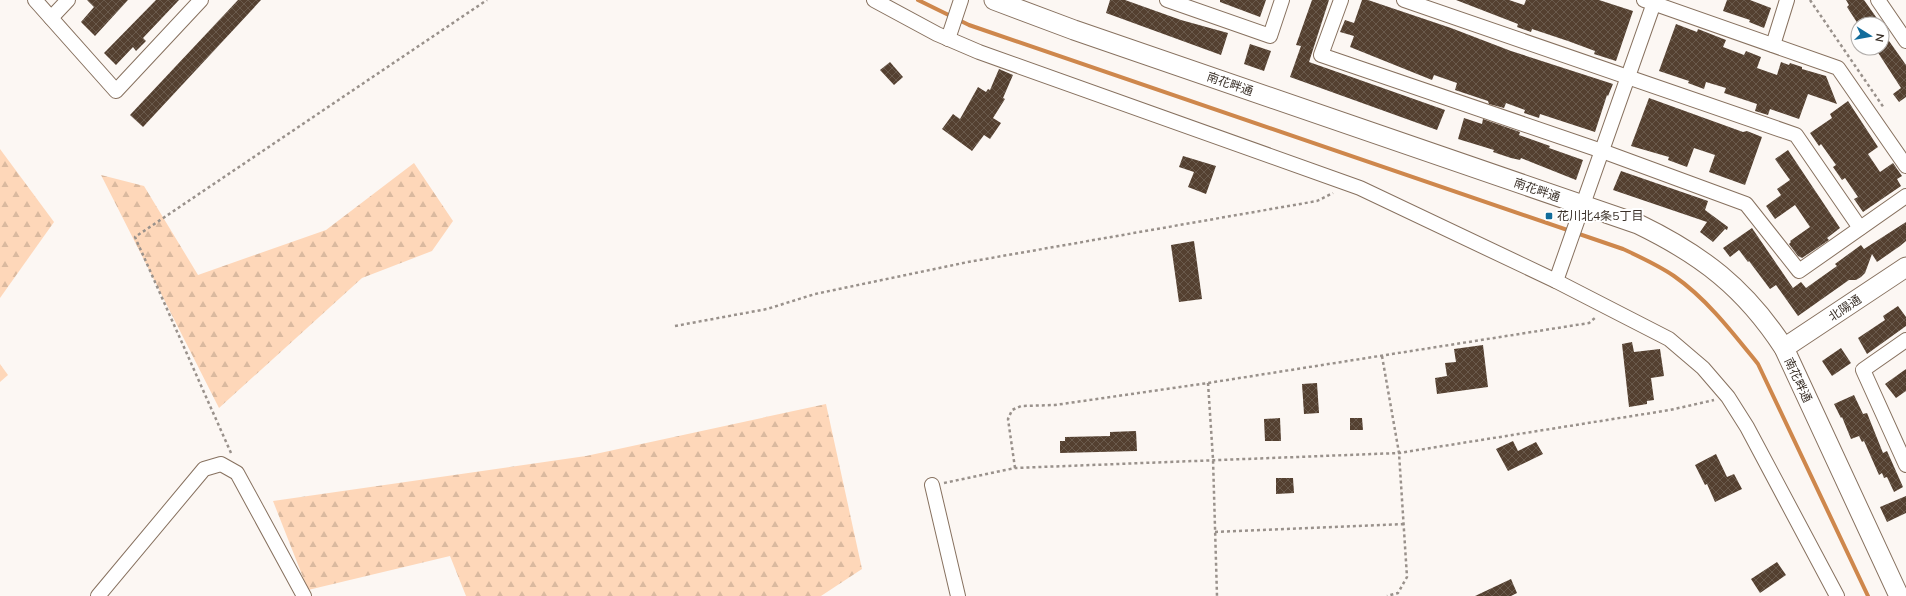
<svg xmlns="http://www.w3.org/2000/svg" width="1906" height="596" viewBox="0 0 1906 596" font-family="Mulish,'Noto Sans JP',sans-serif">
	<style>
		.forest { fill: url(#forest-firs) }
		.lines { fill: none; stroke-linecap: round; stroke-linejoin: round }
		.stream { stroke: #ce874c; stroke-width: 4 }
		.building { fill: url(#building-cross-hatch) }
		.street-casing { stroke: #87715f; stroke-width: 16 }
		.secondary-casing { stroke: #87715f; stroke-width: 21 }
		.path { stroke: #99918b; stroke-width: 2.5; stroke-dasharray: 3 3; stroke-linecap: butt }
		.street { stroke: #fff; stroke-width: 14 }
		.secondary { stroke: #fff; stroke-width: 19 }
		.poi-dot { fill: #126c9b; stroke: #fff; stroke-width: 1.5 }
		.labels { text-anchor: middle; stroke-width: 4; stroke-linejoin: round; paint-order: stroke }
		.street-label { font-size: 12px; fill: #3a3028; stroke: #fff }
		.poi-label { font-size: 12px; fill: #3a3028; stroke: #fff; text-anchor: start }
	</style>
	<defs>
		<pattern id="forest-firs" width="22" height="20" patternUnits="userSpaceOnUse"><rect width="22" height="20" fill="#fed7b9"/><path d="M5 1l3.5 6h-7zM16 11l3.5 6h-7z" fill="#dab99f"/></pattern>
		<pattern id="building-cross-hatch" width="8" height="8" patternUnits="userSpaceOnUse"><rect width="8" height="8" fill="#544030"/><path d="M0 0l8 8M0 8l8-8" fill="none" stroke="#6a5a4c"/></pattern>
	</defs>
	<rect width="100%" height="100%" fill="#fcf7f3"/>
	<g class="forest">
		<polygon points="0,149 54,222 0,298"/>
		<polygon points="414,163 453,221 432,251 362,278 219,408 101,175 144,186 198,275 326,230"/>
		<polygon points="0,364 8,375 0,382"/>
		<polygon points="826,404 862,569 821,596 466,596 450,556 308,590 273,501 586,456"/>
	</g>
	<g class="lines">
		<path class="stream" d="M918,0L969,25L1623,249C1640,257 1658,265 1674,276C1707,299 1733,333 1758,364L1868,596"/>
	</g>
	<g class="building">
		<polygon points="87,0 128,0 95,36 81,22 94,7"/>
		<polygon points="156,0 179,0 143,38 146,41 136,51 133,47 116,65 104,53"/>
		<polygon points="238,0 261,0 143,127 130,115"/>
		<polygon points="1110,0 1125,0 1181,20 1228,33 1221,55 1106,13"/>
		<polygon points="1220,0 1266,0 1260,17 1220,2"/>
		<polygon points="1312,0 1329,0 1309,62 1445,110 1437,130 1290,77 1301,46 1296,45"/>
		<polygon points="1362,0 1368,0 1451,28 1511,51 1613,84 1608,96 1607,95 1595,132 1540,114 1539,118 1524,113 1525,110 1506,103 1504,108 1489,104 1488,101 1455,90 1457,83 1434,75 1432,80 1350,47 1354,36 1340,32 1345,20 1354,23"/>
		<polygon points="1456,0 1509,0 1524,5 1526,0 1599,0 1633,11 1616,61 1594,54 1595,51 1568,41 1532,29 1531,32 1517,27 1518,24"/>
		<polygon points="1727,0 1750,0 1771,8 1764,28 1749,22 1750,20 1723,11"/>
		<polygon points="1846,0 1864,0 1881,24 1858,24 1847,7 1849,5"/>
		<polygon points="1676,24 1697,32 1698,29 1726,40 1723,47 1744,55 1746,51 1761,57 1757,68 1777,75 1781,62 1789,65 1790,63 1802,67 1802,69 1826,76 1837,104 1808,94 1799,119 1770,109 1768,115 1755,111 1757,104 1724,93 1726,88 1706,82 1704,89 1688,83 1689,81 1659,71"/>
		<polygon points="1882,31 1906,65 1906,97 1899,102 1893,94 1901,88 1875,48 1882,48"/>
		<polygon points="1250,44 1271,51 1264,71 1244,64"/>
		<polygon points="890,62 903,77 894,85 880,70"/>
		<polygon points="999,69 1013,75 1003,98 1005,99 993,118 1001,123 990,139 984,135 972,151 942,129 953,114 960,119 978,87 986,92 988,89 990,90"/>
		<polygon points="1649,98 1743,132 1747,131 1762,137 1745,185 1709,172 1715,155 1694,148 1687,167 1668,160 1669,157 1631,146"/>
		<polygon points="1848,101 1878,147 1868,154 1880,172 1893,163 1902,176 1897,179 1901,186 1863,212 1854,199 1858,197 1845,178 1842,180 1833,167 1836,165 1821,144 1819,146 1810,133 1832,118 1830,114"/>
		<polygon points="1464,118 1482,124 1483,119 1520,132 1519,135 1550,146 1549,148 1583,160 1576,180 1521,158 1520,160 1511,158 1493,152 1494,150 1458,139"/>
		<polygon points="1788,150 1840,228 1827,238 1829,240 1802,258 1798,256 1789,244 1791,242 1790,241 1810,227 1795,205 1775,219 1766,206 1781,195 1777,189 1790,180 1775,159"/>
		<polygon points="1183,156 1216,166 1206,194 1188,187 1194,172 1179,167"/>
		<polygon points="1621,171 1708,201 1705,210 1728,227 1727,230 1725,229 1713,242 1700,232 1707,222 1613,190"/>
		<polygon points="1906,222 1906,241 1900,246 1877,262 1872,254 1865,273 1861,277 1856,280 1849,280 1798,316 1776,285 1770,289 1749,261 1748,262 1739,250 1730,257 1723,248 1752,228 1793,288 1801,282 1806,288 1837,266 1835,264 1861,245 1864,249"/>
		<polygon points="1194,241 1202,299 1179,302 1171,245"/>
		<polygon points="1898,306 1906,317 1906,326 1867,354 1858,338 1885,320 1883,316"/>
		<polygon points="1632,342 1634,352 1660,349 1664,376 1651,378 1654,400 1647,401 1647,404 1629,407 1622,344"/>
		<polygon points="1483,345 1488,387 1437,394 1435,378 1447,376 1445,363 1456,362 1454,349"/>
		<polygon points="1841,348 1851,363 1832,376 1822,361"/>
		<polygon points="1906,369 1906,391 1896,398 1885,384"/>
		<polygon points="1317,383 1319,413 1304,414 1302,384"/>
		<polygon points="1854,395 1863,414 1867,413 1883,453 1887,451 1903,487 1894,492 1887,477 1884,478 1882,473 1879,475 1864,441 1862,442 1859,436 1851,439 1842,417 1841,418 1834,404"/>
		<polygon points="1280,418 1281,441 1265,441 1264,419"/>
		<polygon points="1350,418 1362,418 1363,430 1350,430"/>
		<polygon points="1136,431 1137,451 1060,453 1060,441 1065,441 1065,437 1110,436 1110,432"/>
		<polygon points="1513,441 1518,451 1536,442 1543,454 1508,471 1496,449"/>
		<polygon points="1716,454 1727,477 1734,474 1742,489 1715,502 1707,484 1705,485 1695,465"/>
		<polygon points="1276,478 1293,478 1294,493 1276,494"/>
		<polygon points="1906,496 1906,513 1887,522 1880,507"/>
		<polygon points="1777,562 1786,575 1760,593 1751,579"/>
		<polygon points="1511,579 1517,593 1511,596 1475,596"/>
	</g>
	<g class="lines">
		<g class="street-casing">
			<g id="street">
				<polyline points="35,0 116,91 201,0"/>
				<polyline points="874,0 937,34 979,52 1360,188 1556,281 1669,339 1703,368 1728,397 1747,427 1837,596"/>
				<polyline points="1167,0 1270,36 1282,0"/>
				<polyline points="1341,0 1321,55 1602,151 1746,204 1799,271 1906,196"/>
				<polyline points="1404,0 1796,135 1860,228"/>
				<polyline points="1644,0 1838,68 1906,166"/>
				<polyline points="1878,0 1906,41"/>
				<polyline points="51,18 68,0"/>
				<polyline points="948,39 961,0"/>
				<polyline points="1773,45 1787,0"/>
				<polyline points="1556,281 1655,0"/>
				<polyline points="1906,340 1863,370 1906,465"/>
				<polyline points="932,485 958,596"/>
				<polyline points="98,596 204,469 221,464 237,473 304,596"/>
			</g>
		</g>
		<g class="secondary-casing">
			<g id="secondary">
				<path d="M994,0L1074,30L1638,224C1702,255 1745,288 1784,348L1899,596"/>
				<polyline points="1784,348 1906,267"/>
			</g>
		</g>
		<g class="path">
			<polyline points="1810,0 1884,108"/>
			<polyline points="675,326 767,309 815,294 968,262 1317,201 1333,193"/>
			<polyline points="1382,356 1399,453 1407,577 1398,593 1387,596"/>
			<polyline points="1208,383 1213,459 1217,596"/>
			<polyline points="231,453 135,237 487,0"/>
			<polyline points="1015,468 1008,419 1012,410 1021,406 1055,405 1208,383 1589,323 1596,317"/>
			<polyline points="944,483 1015,468 1399,453 1670,410 1714,400"/>
			<polyline points="1215,532 1404,524"/>
		</g>
		<use href="#street" class="street"/>
		<use href="#secondary" class="secondary"/>
	</g>
	<rect class="poi-dot" x="1545" y="212" width="8" height="8" rx="2"/>
	<g class="labels">
		<g class="street-label">
			<text transform="translate(1230 84) rotate(19)" y="4">南花畔通</text>
			<text transform="translate(1537 190) rotate(19)" y="4">南花畔通</text>
			<text transform="translate(1845 308) rotate(-34)" y="4">北陽通</text>
			<text transform="translate(1798 380) rotate(65)" y="4">南花畔通</text>
		</g>
		<g class="poi-label">
			<text x="1557" y="220">花川北4条5丁目</text>
		</g>
	</g>
	<g transform="translate(1870 36) rotate(101)"><circle r="19" fill="#ffffff" stroke="#b0aca9"/>
	<path d="M0-3L7 15L0 10L-7 15Z" fill="#126c9b"/>
	<text y="-6" font-size="11" font-weight="bold" text-anchor="middle" fill="#3a3028">N</text>
	</g>
</svg>
